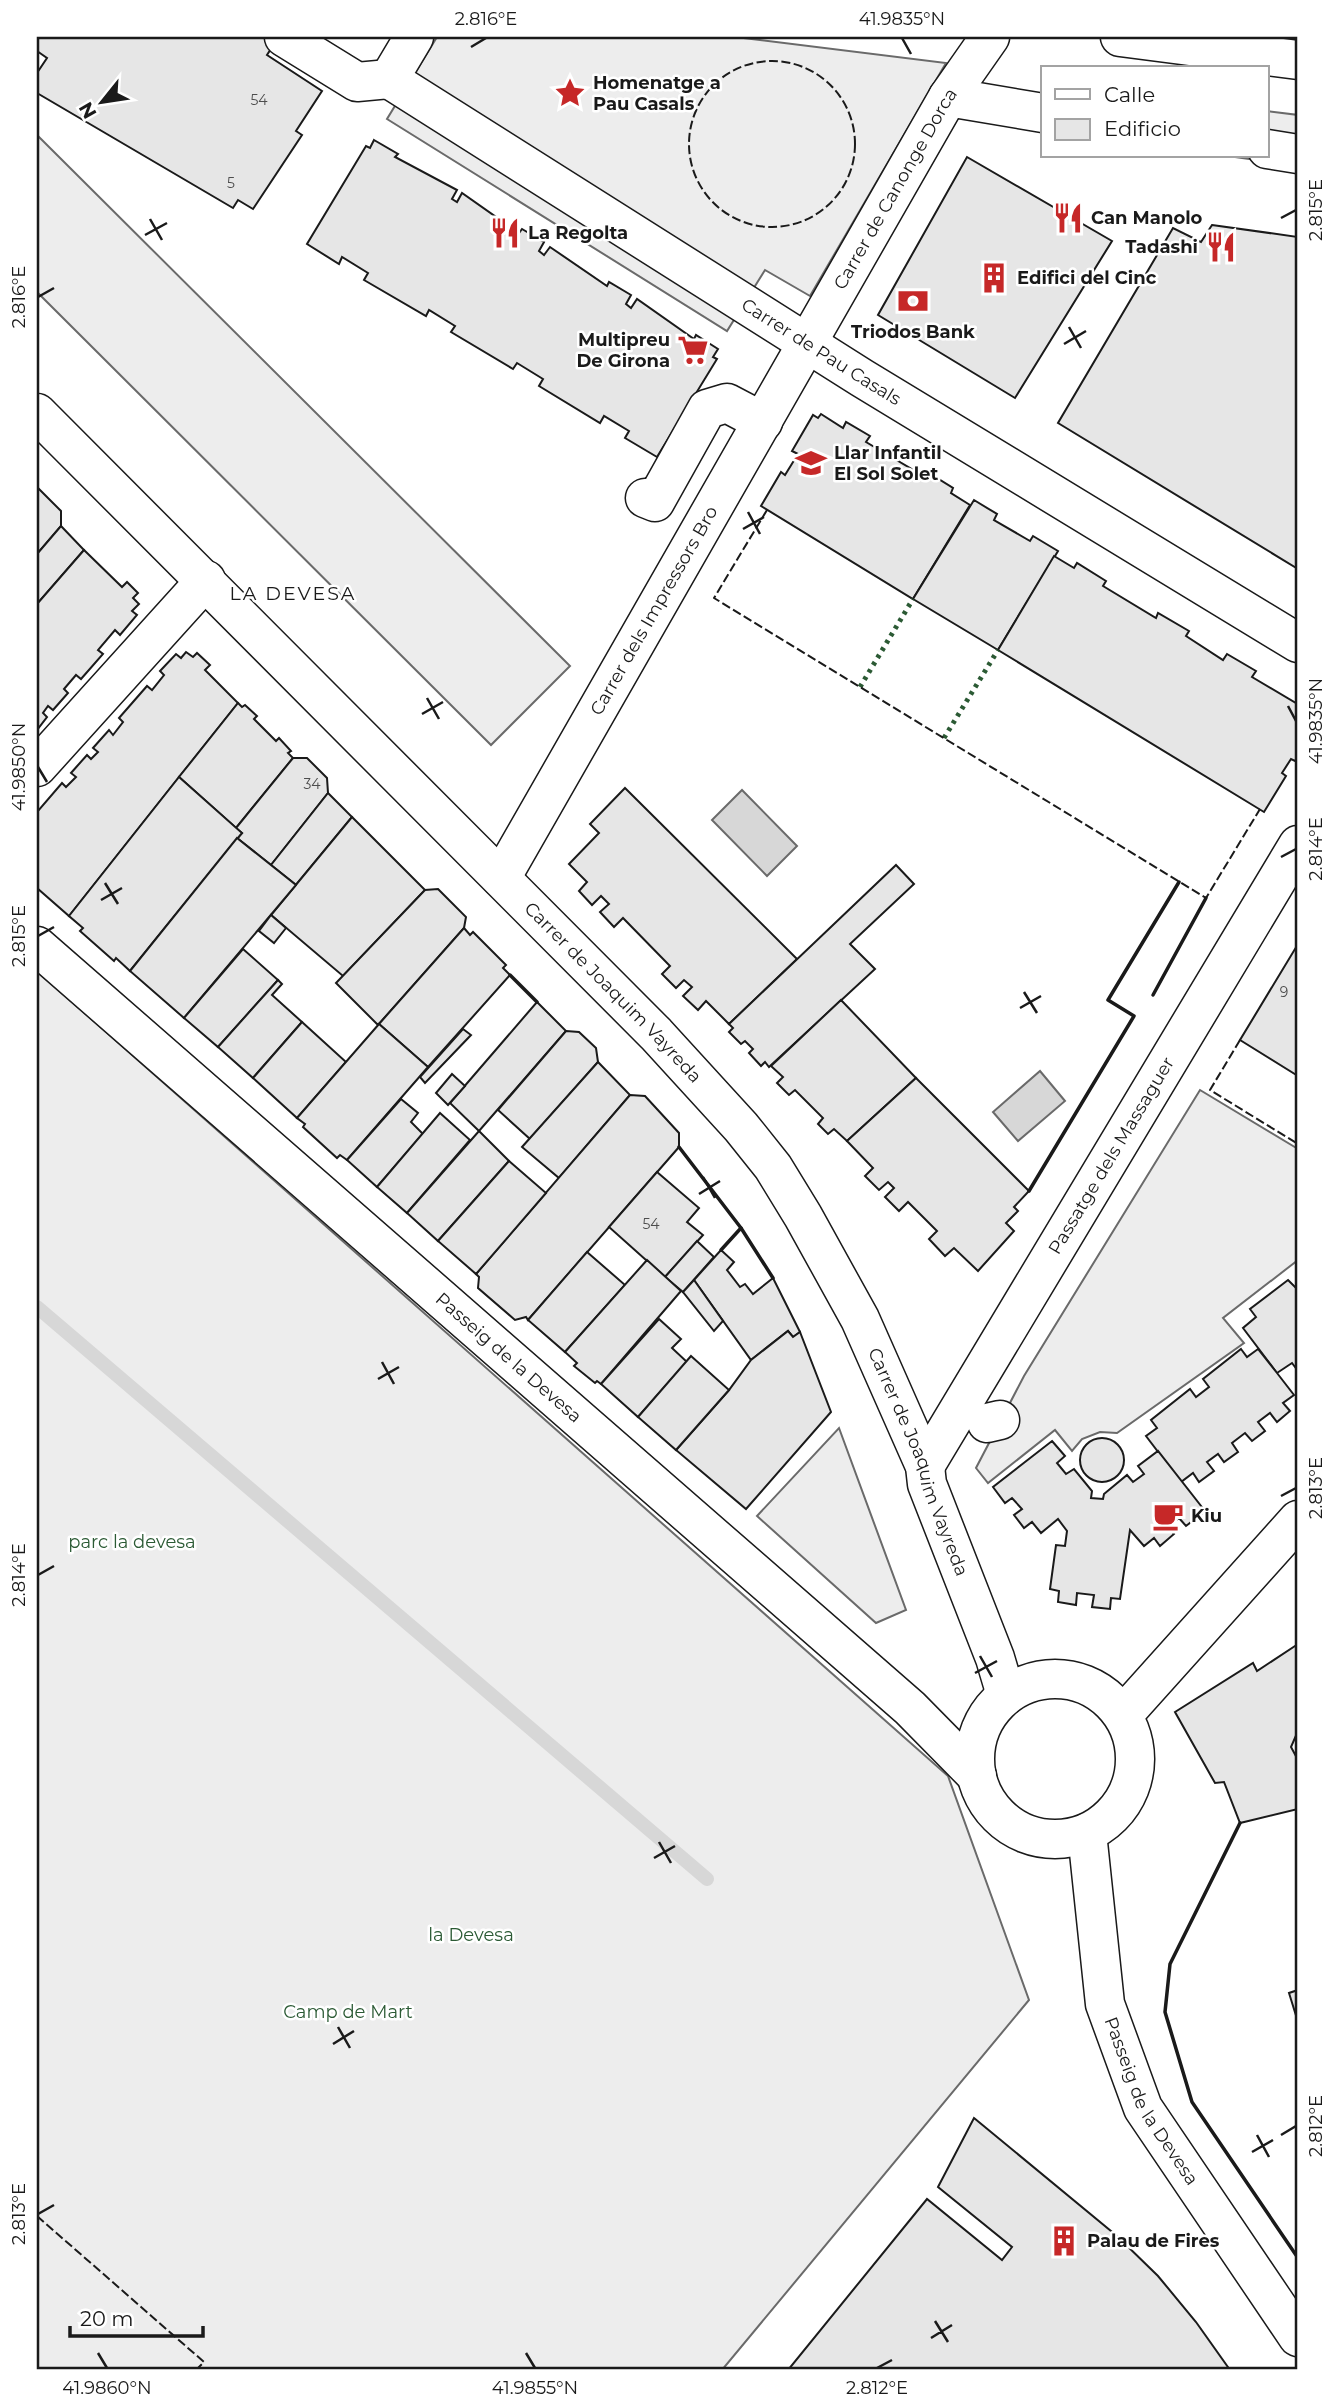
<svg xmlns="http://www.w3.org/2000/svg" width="1335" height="2407" viewBox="0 0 1335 2407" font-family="Montserrat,sans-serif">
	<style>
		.built { fill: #ededed; stroke: #6a6a6a; stroke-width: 2 }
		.water { fill: #d7d7d7; stroke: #6a6a6a; stroke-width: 2 }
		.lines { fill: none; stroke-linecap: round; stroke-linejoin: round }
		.stream { stroke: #d7d7d7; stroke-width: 14 }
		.building { fill: #e6e6e6; stroke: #1a1a1a; stroke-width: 2 }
		.minor-casing { stroke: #1a1a1a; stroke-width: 41 }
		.minor { stroke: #fff; stroke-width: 38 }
		.hedge { stroke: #2b5a34; stroke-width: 5; stroke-dasharray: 3.5 5; stroke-linecap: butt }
		.fence { stroke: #1a1a1a; stroke-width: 2; stroke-dasharray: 9 3.5; stroke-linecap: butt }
		.wall { stroke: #1a1a1a; stroke-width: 3.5 }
		.ticks { fill: none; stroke: #1a1a1a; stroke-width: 2.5 }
		.labels { text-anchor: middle; stroke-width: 5; stroke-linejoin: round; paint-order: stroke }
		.number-label { font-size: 14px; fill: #4d4d4d }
		.poi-label { font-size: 18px; font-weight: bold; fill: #1a1a1a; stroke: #fff; text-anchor: start }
		.street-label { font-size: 18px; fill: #1a1a1a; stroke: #fff }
		.park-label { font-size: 18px; fill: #2b5a34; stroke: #fff }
		.neighbourhood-label { font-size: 19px; letter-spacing: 2px; fill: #1a1a1a; stroke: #fff }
		.neatline { fill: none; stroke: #1a1a1a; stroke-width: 2.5 }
		.ticks-label { font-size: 18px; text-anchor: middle; fill: #1a1a1a }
	</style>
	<rect width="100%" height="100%" fill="#fff"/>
	<g class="built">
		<polygon points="437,37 735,37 946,63 810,296 765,270 727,331 387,119"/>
		<polygon points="1267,111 1298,115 1298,166 1228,156 1267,156"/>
		<polygon points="37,135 570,666 491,745 37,292"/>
		<polygon points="37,971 948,1776 1029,2000 722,2370 37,2370"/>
		<polygon points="1200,1090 1298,1149 1298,1260 1223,1318 1244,1343 1117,1433 1100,1432 1082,1439 1072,1451 1055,1430 988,1483 976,1468 1024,1376"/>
		<polygon points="839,1428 906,1610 876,1623 757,1516"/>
	</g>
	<g class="water">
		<polygon points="742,790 797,846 767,876 712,820"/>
		<polygon points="1040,1071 1065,1101 1018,1141 993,1112"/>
	</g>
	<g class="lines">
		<polyline class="stream" points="37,1307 707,1879"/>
	</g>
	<g class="building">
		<polygon points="37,37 270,37 276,41 267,55 322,91 296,131 302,135 253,209 238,200 233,208 37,93 37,73 47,58 37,51"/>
		<polygon points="374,140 398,154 395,157 457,190 452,199 457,202 462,193 519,233 522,229 544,242 539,251 544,255 550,247 607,286 609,282 631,295 626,304 631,308 637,299 694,339 696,335 718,349 713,357 717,359 657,457 625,438 629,431 604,416 600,423 539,386 543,379 517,363 513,369 451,332 455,326 429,310 426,316 364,280 368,273 342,257 339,264 307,244 366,146 370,148"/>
		<polygon points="967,157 1112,241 1015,398 878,315"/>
		<polygon points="1212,225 1298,237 1298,569 1058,423 1173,228 1201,242"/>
		<polygon points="821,414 843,428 846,422 870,436 866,442 922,475 924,470 953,488 951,493 970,505 913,599 761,506 781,472 785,475 798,454 792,451 813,415 818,418"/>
		<polygon points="37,487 61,511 61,526 37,554"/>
		<polygon points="974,500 997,514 994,520 1030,541 1033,536 1058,551 998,650 913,599"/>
		<polygon points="61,526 84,550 37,604 37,554"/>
		<polygon points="84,550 122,587 127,582 138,593 133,598 139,604 132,611 137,615 120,635 115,630 98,650 103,654 81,679 76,675 64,689 68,693 53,710 48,706 43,713 47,717 37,730 37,604"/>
		<polygon points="1054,556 1074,568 1077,563 1106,581 1103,586 1156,618 1158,613 1189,631 1186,636 1223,660 1227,654 1256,671 1252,677 1296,703 1298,698 1298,756 1295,761 1291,759 1282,773 1286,776 1264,812 998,650"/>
		<polygon points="186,652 193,657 197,653 210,665 205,670 238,703 69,916 37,888 37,812 62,783 66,787 76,777 71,773 87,755 91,759 98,752 93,748 109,730 113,735 123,722 119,718 147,686 152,690 164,675 160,671 176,654 181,658"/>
		<polygon points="238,703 242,707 245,705 257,716 254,719 276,741 279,738 291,751 288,753 293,758 236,828 179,777"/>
		<polygon points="293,758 307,758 327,778 328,793 271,865 237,838 242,833 236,828"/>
		<polygon points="179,777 242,833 130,971 116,958 114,961 80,931 83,928 69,916"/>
		<polygon points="625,788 797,959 729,1024 706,1001 698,1010 683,996 692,987 684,980 676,988 662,974 670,966 623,918 614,927 600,912 609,904 601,896 592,905 579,891 587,882 569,864 599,833 590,824"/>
		<polygon points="328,793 352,817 296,885 271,865"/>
		<polygon points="352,817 425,890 343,976 271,915"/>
		<polygon points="237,838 296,885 184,1018 130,971"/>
		<polygon points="896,865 914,884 850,944 875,969 769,1067 765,1062 761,1066 749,1053 753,1049 745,1041 741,1044 729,1032 733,1028 729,1024"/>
		<polygon points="438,889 466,917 464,928 378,1025 336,983 425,890"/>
		<polygon points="271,915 286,928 274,943 259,931"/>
		<polygon points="464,928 470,935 473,932 506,965 503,968 510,975 428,1067 379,1024"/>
		<polygon points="1298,944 1298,1076 1240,1040"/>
		<polygon points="243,949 278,980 218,1047 184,1018"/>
		<polygon points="278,980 282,984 272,995 302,1022 253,1078 218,1047"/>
		<polygon points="841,1000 916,1078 847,1141 834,1129 828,1134 818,1124 823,1118 795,1090 789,1095 777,1083 783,1077 771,1066"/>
		<polygon points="537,1002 566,1031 479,1131 450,1103"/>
		<polygon points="302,1022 346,1062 297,1118 253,1078"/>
		<polygon points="379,1024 428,1067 347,1160 340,1155 337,1158 303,1127 305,1124 297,1118"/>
		<polygon points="463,1029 471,1035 425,1083 420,1077"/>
		<polygon points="566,1031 579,1032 596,1048 598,1062 530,1139 498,1110"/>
		<polygon points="598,1062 630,1095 559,1178 522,1147"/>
		<polygon points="452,1074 465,1086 448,1105 436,1093"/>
		<polygon points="916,1078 1029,1191 1014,1207 1018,1211 1006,1223 1014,1231 978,1271 954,1248 945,1256 929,1239 937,1231 908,1202 899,1211 885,1197 894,1188 888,1182 879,1190 865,1176 873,1168 847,1141"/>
		<polygon points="630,1095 645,1096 679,1133 679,1147 528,1320 526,1317 515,1320 478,1288 479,1277 476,1274"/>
		<polygon points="401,1099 418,1113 411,1122 423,1134 377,1187 347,1160"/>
		<polygon points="440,1113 470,1140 407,1213 377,1187"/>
		<polygon points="479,1131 509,1161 438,1241 407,1213"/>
		<polygon points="509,1161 546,1193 476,1274 438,1241"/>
		<polygon points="657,1172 699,1208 687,1222 703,1235 665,1277 609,1227"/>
		<polygon points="697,1241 714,1257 683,1292 665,1277"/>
		<polygon points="721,1250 734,1262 727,1270 740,1287 745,1284 753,1294 773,1278 800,1332 793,1337 788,1331 751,1360 694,1280"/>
		<polygon points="587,1252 625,1285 565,1352 528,1320"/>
		<polygon points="647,1260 681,1291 601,1384 597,1381 595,1383 574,1366 577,1363 565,1352"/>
		<polygon points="694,1280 723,1321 714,1331 683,1292"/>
		<polygon points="1288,1280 1295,1287 1298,1285 1298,1371 1292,1363 1277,1373 1243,1328 1256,1317 1250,1309"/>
		<polygon points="659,1319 681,1339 672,1348 687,1362 638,1417 601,1384"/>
		<polygon points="788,1331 793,1337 800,1332 831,1412 746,1509 676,1450 729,1390 751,1360"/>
		<polygon points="1241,1349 1247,1357 1258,1349 1277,1373 1294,1395 1283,1403 1290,1411 1277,1422 1270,1413 1258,1422 1265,1431 1252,1441 1245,1433 1232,1443 1238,1452 1224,1462 1218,1454 1207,1462 1214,1471 1199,1482 1193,1473 1181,1482 1146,1436 1157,1428 1151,1420 1190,1389 1196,1397 1209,1387 1203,1379"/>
		<polygon points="691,1356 729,1390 676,1450 638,1417"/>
		<circle cx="1102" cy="1460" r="22"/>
		<polygon points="1052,1441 1065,1456 1057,1463 1066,1474 1074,1469 1092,1491 1091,1498 1103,1499 1104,1494 1127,1475 1133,1482 1144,1474 1138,1466 1158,1451 1205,1511 1186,1526 1179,1518 1168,1527 1174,1534 1160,1546 1154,1538 1144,1546 1130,1530 1120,1599 1111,1598 1110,1609 1092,1607 1094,1595 1077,1593 1076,1605 1058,1602 1059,1591 1050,1589 1056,1545 1065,1546 1067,1531 1058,1519 1041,1533 1032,1522 1024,1528 1014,1515 1022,1509 1012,1498 1005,1503 993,1487"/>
		<polygon points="1298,1644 1298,1731 1291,1747 1298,1760 1298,1809 1240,1823 1224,1782 1215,1783 1175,1712 1253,1663 1257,1671"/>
		<polygon points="1298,1990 1298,2022 1289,1993"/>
		<polygon points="974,2118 1117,2236 1158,2276 1196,2322 1230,2370 788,2370 927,2199 1002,2260 1012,2247 938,2187"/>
	</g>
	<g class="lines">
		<g class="minor-casing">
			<g id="minor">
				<polyline points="284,37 357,82 389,79"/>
				<path id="s1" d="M414,37L389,79L862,378L1298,643"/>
				<polyline points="1120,37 1298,60"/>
				<polyline points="948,97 1043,113"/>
				<polyline points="1267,149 1298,154"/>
				<path id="s2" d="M37,413L656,1034L741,1127L773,1167L803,1216L860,1319L925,1466L927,1484L995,1658L1006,1695"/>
				<polyline points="645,498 655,502 707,409 727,403 763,422"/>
				<polyline points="37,767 206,580"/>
				<path id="s3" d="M501,878L948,97L990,37"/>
				<path id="s4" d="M37,946L910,1708L977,1776"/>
				<polyline points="987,1423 1000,1420"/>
				<path id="s5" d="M925,1466L1298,845"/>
				<circle cx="1055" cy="1759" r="80"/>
				<polyline points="1123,1715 1298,1520"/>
				<path id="s6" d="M1087,1833L1105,2004L1143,2108L1298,2337"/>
			</g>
		</g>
		<use href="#minor" class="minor"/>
		<g class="hedge">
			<polyline points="860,687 913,599"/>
			<polyline points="944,738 998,650"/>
		</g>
		<g class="fence">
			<circle cx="772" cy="144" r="83"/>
			<polyline points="767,510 714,598 1206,898 1260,809"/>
			<polyline points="1240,1040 1210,1090 1298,1144"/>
			<polyline points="37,2216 204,2362 196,2370"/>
		</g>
		<g class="wall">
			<polyline points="510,975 537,1002"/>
			<polyline points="1153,995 1206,898"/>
			<polyline points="679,1147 741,1228 773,1278"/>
			<polyline points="1029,1191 1134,1016 1108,1000 1179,882"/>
			<polyline points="721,1250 741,1228"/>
			<polyline points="1240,1823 1170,1964 1165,2012 1192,2102 1298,2258"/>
		</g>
	</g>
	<path class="ticks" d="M902,38L911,54M471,47L486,38M1281,218L1296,210M150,219L162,240M145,235L167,223M38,297L54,288M1069,327L1081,348M1064,344L1086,331M748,512L760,534M743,529L764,517M427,698L439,719M1288,706L1296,721M422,714L443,702M38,767L47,782M1281,857L1296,849M105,883L118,904M101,900L122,888M38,936L54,927M1024,992L1037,1013M1020,1008L1041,996M703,1177L715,1198M699,1194L720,1181M382,1362L394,1384M378,1379L399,1367M1281,1496L1296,1488M38,1575L54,1566M980,1656L992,1677M975,1673L997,1661M659,1842L671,1863M654,1858L675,1846M338,2027L350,2048M333,2044L354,2031M1257,2135L1269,2157M1281,2135L1296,2126M1252,2152L1273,2140M38,2214L54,2205M935,2321L948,2342M931,2338L952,2325M98,2353L107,2368M526,2353L535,2368M877,2368L892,2360"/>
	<defs>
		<g id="sight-bare" transform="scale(2.415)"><path d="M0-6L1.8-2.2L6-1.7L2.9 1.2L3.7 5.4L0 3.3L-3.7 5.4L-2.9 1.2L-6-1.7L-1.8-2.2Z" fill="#c62828" stroke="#fff" stroke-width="2.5" paint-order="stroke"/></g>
		<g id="restaurant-bare" transform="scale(2.415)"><path d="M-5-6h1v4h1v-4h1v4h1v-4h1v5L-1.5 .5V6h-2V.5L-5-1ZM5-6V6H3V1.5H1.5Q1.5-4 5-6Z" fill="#c62828" stroke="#fff" stroke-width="2.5" paint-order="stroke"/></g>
		<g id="building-bare" transform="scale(2.415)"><path d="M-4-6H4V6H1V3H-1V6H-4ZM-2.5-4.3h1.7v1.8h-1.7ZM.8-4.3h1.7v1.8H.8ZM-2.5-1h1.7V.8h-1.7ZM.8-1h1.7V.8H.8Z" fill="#c62828" stroke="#fff" stroke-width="2.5" paint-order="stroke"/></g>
		<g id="bank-bare" transform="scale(2.415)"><path d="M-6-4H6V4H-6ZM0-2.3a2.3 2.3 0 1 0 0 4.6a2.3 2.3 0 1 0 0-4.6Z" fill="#c62828" stroke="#fff" stroke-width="2.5" paint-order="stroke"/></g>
		<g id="supermarket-bare" transform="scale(2.415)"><path d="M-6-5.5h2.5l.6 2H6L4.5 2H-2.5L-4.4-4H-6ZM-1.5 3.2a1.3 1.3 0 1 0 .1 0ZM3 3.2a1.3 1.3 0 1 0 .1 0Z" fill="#c62828" stroke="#fff" stroke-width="2.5" paint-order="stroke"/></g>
		<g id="school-bare" transform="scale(2.415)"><path d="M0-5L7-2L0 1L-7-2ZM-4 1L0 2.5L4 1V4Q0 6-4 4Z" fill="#c62828" stroke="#fff" stroke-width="2.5" paint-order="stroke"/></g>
		<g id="cafe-bare" transform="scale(2.415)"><path d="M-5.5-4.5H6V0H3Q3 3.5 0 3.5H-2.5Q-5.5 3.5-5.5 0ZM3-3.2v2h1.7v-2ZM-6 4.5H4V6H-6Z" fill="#c62828" stroke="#fff" stroke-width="2.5" paint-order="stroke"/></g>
	</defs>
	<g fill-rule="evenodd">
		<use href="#sight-bare" x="570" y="93"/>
		<use href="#restaurant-bare" x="1068" y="218"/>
		<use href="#restaurant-bare" x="505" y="233"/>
		<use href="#restaurant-bare" x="1221" y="247"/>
		<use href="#building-bare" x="994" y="278"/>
		<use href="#bank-bare" x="913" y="301"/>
		<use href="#supermarket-bare" x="693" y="350"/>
		<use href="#school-bare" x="811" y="463"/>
		<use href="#cafe-bare" x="1168" y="1516"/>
		<use href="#building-bare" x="1064" y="2241"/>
	</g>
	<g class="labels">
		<g class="number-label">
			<text x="259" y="105">54</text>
			<text x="231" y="188">5</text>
			<text x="312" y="789">34</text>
			<text x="1284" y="997">9</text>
			<text x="651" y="1229">54</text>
		</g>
		<g class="poi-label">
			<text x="593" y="89">Homenatge a<tspan x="593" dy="21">Pau Casals</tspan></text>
			<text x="1091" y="224">Can Manolo</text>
			<text x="528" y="239">La Regolta</text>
			<text x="1198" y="253" text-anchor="end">Tadashi</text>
			<text x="1017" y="284">Edifici del Cinc</text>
			<text x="913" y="338" text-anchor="middle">Triodos Bank</text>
			<text x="670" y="346" text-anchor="end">Multipreu<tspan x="670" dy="21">De Girona</tspan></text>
			<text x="834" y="459">Llar Infantil<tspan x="834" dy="21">El Sol Solet</tspan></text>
			<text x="1191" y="1522">Kiu</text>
			<text x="1087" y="2247">Palau de Fires</text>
		</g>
		<g class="street-label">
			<text dy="6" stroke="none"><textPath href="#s3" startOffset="794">Carrer de Canonge Dorca</textPath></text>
			<text dy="6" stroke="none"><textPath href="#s1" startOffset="560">Carrer de Pau Casals</textPath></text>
			<text dy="6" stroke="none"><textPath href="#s3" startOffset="308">Carrer dels Impressors Bro</textPath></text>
			<text dy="6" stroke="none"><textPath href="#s2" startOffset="817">Carrer de Joaquim Vayreda</textPath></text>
			<text dy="6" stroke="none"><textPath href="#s5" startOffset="362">Passatge dels Massaguer</textPath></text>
			<text dy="6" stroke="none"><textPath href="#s4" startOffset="626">Passeig de la Devesa</textPath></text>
			<text dy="6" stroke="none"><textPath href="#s2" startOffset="1384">Carrer de Joaquim Vayreda</textPath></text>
			<text dy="6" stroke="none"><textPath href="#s6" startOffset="280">Passeig de la Devesa</textPath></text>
		</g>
		<g class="park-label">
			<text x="132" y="1548">parc la devesa</text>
			<text x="471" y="1941">la Devesa</text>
			<text x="348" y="2018">Camp de Mart</text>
		</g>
		<g class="neighbourhood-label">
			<text x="293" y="600">LA DEVESA</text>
		</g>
	</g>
	<rect width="1335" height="2407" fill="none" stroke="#ffffff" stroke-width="77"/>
	<rect x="1041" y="66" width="228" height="91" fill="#ffffff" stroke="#a3a3a3" stroke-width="2"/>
	<rect x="1055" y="89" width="35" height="10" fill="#ffffff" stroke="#a3a3a3" stroke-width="2"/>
	<text x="1104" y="102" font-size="21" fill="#1a1a1a">Calle</text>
	<rect x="1055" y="119" width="35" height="21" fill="#e6e6e6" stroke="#a3a3a3" stroke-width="2"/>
	<text x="1104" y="136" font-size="21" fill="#1a1a1a">Edificio</text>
	<g transform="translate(102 102) rotate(240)" stroke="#ffffff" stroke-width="5" paint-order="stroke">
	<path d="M0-5L12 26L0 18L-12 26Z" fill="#1a1a1a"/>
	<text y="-10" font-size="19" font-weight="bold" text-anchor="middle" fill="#1a1a1a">N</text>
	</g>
	<path d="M70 2326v10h133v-10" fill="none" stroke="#1a1a1a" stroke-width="3.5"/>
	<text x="80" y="2326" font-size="21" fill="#1a1a1a" stroke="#ffffff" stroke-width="5" paint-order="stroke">20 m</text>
	<rect x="38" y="38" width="1258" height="2330" class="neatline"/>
	<g class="ticks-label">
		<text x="486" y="25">2.816°E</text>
		<text x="902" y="25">41.9835°N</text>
		<text transform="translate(1316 210) rotate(-90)" y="6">2.815°E</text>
		<text transform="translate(19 297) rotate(-90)" y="6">2.816°E</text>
		<text transform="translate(1316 721) rotate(-90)" y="6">41.9835°N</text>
		<text transform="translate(19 767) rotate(-90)" y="6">41.9850°N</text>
		<text transform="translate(1316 849) rotate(-90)" y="6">2.814°E</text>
		<text transform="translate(19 936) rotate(-90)" y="6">2.815°E</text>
		<text transform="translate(1316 1488) rotate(-90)" y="6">2.813°E</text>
		<text transform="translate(19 1575) rotate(-90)" y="6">2.814°E</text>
		<text transform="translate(1316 2126) rotate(-90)" y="6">2.812°E</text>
		<text transform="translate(19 2214) rotate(-90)" y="6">2.813°E</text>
		<text x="107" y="2394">41.9860°N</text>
		<text x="535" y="2394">41.9855°N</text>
		<text x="877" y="2394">2.812°E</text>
	</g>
</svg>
